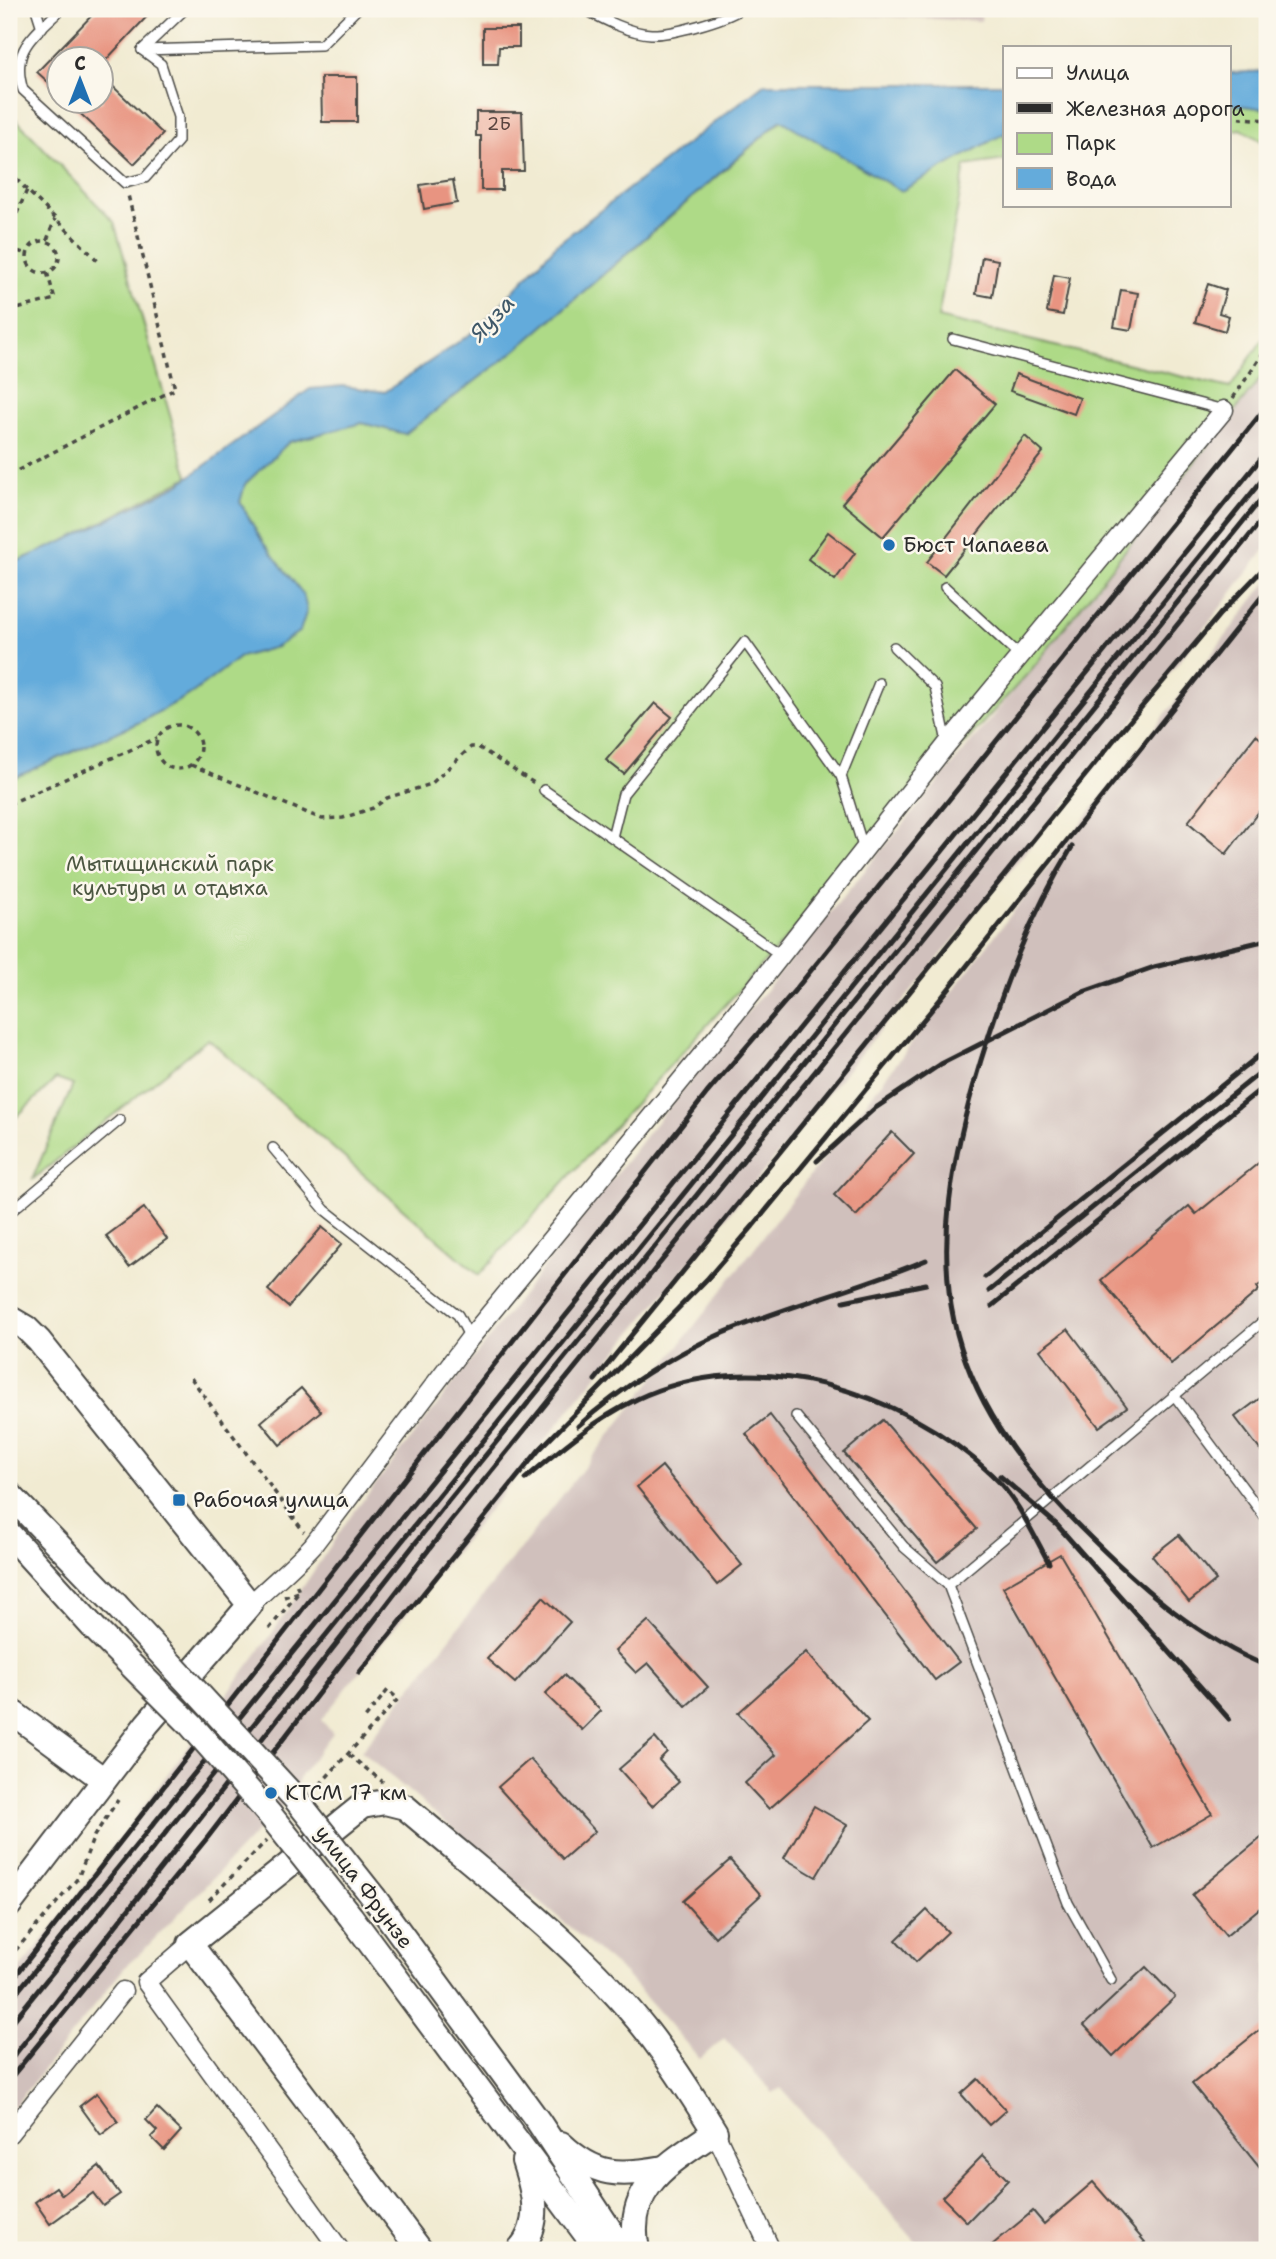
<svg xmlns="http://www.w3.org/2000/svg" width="1276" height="2259" viewBox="0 0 1276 2259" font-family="'Shantell Sans',sans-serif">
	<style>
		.industrial { fill: #d0c0bc }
		.green { fill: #aeda87; stroke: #6c8259; stroke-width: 2 }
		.water { fill: #64abdb; stroke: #486b83; stroke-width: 2 }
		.building { fill: #e89481 }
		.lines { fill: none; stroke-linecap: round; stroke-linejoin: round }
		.lane-casing { stroke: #494844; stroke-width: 12 }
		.street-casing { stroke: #494844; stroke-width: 21 }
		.secondary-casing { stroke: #494844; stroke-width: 28 }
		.path { stroke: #494844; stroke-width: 3.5; stroke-dasharray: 5 5; stroke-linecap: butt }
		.lane { stroke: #fff; stroke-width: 9 }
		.street { stroke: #fff; stroke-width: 18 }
		.secondary { stroke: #fff; stroke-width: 24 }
		.rail { stroke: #2b2b2b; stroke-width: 5 }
		.secondary-bridge-casing { stroke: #494844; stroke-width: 28; stroke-linecap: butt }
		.secondary-bridge { stroke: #fff; stroke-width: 24 }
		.poi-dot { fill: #1f6fb2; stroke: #fbf7ec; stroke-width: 2.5 }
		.labels { text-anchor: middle; stroke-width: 5; stroke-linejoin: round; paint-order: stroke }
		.number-label { font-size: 18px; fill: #5a4540 }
		.poi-label { font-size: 21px; fill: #2b2b2b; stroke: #fbf7ec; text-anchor: start }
		.park-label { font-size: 21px; fill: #4c5742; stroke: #fbf7ec }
		.street-label { font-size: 21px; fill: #2b2b2b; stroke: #fbf7ec }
		.water-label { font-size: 23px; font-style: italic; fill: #3f5869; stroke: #fbf7ec }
	</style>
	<rect width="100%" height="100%" fill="#fbf7ec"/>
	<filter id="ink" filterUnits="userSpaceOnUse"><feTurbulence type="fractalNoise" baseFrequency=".0143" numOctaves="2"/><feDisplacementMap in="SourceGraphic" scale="14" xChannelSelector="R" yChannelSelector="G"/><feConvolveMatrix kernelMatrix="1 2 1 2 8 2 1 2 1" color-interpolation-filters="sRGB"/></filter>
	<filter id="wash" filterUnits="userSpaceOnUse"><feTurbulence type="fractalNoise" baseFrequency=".00686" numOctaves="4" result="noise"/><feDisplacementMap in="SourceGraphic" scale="28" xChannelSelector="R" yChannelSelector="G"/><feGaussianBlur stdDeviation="1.57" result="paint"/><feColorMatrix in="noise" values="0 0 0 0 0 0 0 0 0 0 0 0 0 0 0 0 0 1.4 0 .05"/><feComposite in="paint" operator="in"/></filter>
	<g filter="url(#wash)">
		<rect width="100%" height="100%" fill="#f1ebd2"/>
		<g class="industrial">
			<polygon points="798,9 982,9 981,21 798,13"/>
			<polygon points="1267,370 1267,547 1141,711 602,1369 321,1720 333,1733 300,1776 295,1792 138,1956 129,1962 9,2113 9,1980 39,1946 269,1638 347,1521 651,1129 1031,670"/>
			<polygon points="1267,582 1267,2250 923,2250 781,2088 773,2093 724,2038 700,2059 625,1974 361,1751 638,1399"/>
		</g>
		<g class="green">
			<polygon points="1229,104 1267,109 1267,144 1241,129 1229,131"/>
			<polygon points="9,112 114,222 188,477 71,538 9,565"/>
			<polygon points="782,120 901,191 1005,133 1005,160 965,166 938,318 1230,388 1267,333 1267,370 1031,670 479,1275 208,1039 32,1180 73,1085 56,1079 9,1124 9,780 142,721 191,694 240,657 276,647 262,541 240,502 245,484 289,442 362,423 405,434 516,350"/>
		</g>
		<g class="water">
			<polygon points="1267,71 1267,109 1229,104 1229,73"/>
			<polygon points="764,84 1005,84 1005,133 901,191 781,120 516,350 405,434 362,423 289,442 245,484 240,502 262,541 303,594 307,610 300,631 276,647 240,657 191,694 142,721 9,780 9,565 71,538 178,485 310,389 343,386 385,392 479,328 556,245"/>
		</g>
		<g id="blocks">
			<g class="building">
				<polygon points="98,9 154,9 106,60 60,60 60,93 37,72"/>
				<polygon points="483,28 519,28 519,47 499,47 498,64 483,64"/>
				<polygon points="102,76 163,134 134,164 68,102 102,102"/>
				<polygon points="321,77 357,77 357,122 322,122"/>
				<polygon points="476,112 522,112 524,171 502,171 502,190 481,190 481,136 476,136"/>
				<polygon points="453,180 457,203 424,209 420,185"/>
				<polygon points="982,257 998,260 992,297 976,294"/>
				<polygon points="1054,275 1070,278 1063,315 1047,312"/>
				<polygon points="1208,284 1226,290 1219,313 1229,316 1225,331 1195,322"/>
				<polygon points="1121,290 1138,293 1131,330 1114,327"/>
				<polygon points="955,370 995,404 883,537 842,503"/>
				<polygon points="1016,374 1080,398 1074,414 1010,391"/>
				<polygon points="1025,436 1043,452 944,575 927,562"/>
				<polygon points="828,532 855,553 835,580 808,559"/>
				<polygon points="655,703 672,717 624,774 606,760"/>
				<polygon points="1256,735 1267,744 1267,801 1226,854 1188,822"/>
				<polygon points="892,1132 914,1154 856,1216 834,1195"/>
				<polygon points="1267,1156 1267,1279 1257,1287 1259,1290 1171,1364 1101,1280 1189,1206 1196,1214"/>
				<polygon points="144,1208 167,1239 129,1267 106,1236"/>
				<polygon points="322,1227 342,1244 288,1307 268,1290"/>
				<polygon points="1068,1329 1127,1407 1099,1427 1040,1350"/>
				<polygon points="301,1388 321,1411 280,1445 261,1422"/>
				<polygon points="1267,1393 1267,1459 1235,1417"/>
				<polygon points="770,1415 959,1662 935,1680 746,1434"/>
				<polygon points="883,1420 977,1529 937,1562 844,1453"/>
				<polygon points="662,1466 742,1565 717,1585 637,1487"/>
				<polygon points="1179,1535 1216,1580 1189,1602 1152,1556"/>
				<polygon points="1060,1554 1212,1814 1153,1848 1003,1587"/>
				<polygon points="543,1597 570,1622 515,1683 487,1659"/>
				<polygon points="648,1621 708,1687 686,1706 648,1663 636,1673 615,1651"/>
				<polygon points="806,1652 868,1721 769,1809 745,1783 776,1755 738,1713"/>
				<polygon points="564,1675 601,1711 582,1730 545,1694"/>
				<polygon points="655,1738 667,1752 659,1760 679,1782 652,1806 619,1769"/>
				<polygon points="530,1759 595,1831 563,1859 498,1787"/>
				<polygon points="814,1806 847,1825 816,1877 784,1858"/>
				<polygon points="1267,1833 1267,1902 1226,1936 1192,1895"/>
				<polygon points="730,1860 761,1895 715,1937 683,1901"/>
				<polygon points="927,1910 948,1932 916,1962 896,1940"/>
				<polygon points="1146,1967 1175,1997 1113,2056 1084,2025"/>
				<polygon points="1267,2024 1267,2177 1192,2084"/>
				<polygon points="978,2079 1006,2110 989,2125 961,2094"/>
				<polygon points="97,2093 118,2122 101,2135 80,2106"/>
				<polygon points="157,2108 181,2131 164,2150 151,2137 157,2131 146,2120"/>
				<polygon points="983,2155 1008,2180 967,2222 942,2197"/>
				<polygon points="99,2166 120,2194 103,2206 93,2193 50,2224 35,2202 56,2187 62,2195"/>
				<polygon points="1093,2182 1145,2242 1135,2250 986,2250 1033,2211 1044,2224"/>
			</g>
		</g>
	</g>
	<g filter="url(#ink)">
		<use href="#blocks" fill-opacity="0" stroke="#494844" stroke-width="2"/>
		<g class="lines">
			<g class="lane-casing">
				<g id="lane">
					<polyline points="36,9 42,28"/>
					<path d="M61,9C34,36 10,49 23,90L125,183L145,178L178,141V117L161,64L142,50L321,45L357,9"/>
					<path d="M584,9C603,19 629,33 651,34C671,35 724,20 741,9"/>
					<polyline points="142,50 185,9"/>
					<polyline points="953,339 1224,410"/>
					<polyline points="945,587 1019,655"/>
					<polyline points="894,647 935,687 947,742"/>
					<polyline points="841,776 879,683"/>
					<polyline points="544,790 782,956"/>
					<polyline points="612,837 623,794 745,642 841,776 864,850"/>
					<polyline points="273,1148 325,1210 458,1315 470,1338"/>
					<polyline points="9,1213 120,1120"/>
					<polyline points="1174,1395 1267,1520"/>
					<polyline points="796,1416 904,1547 948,1585"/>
					<polyline points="1111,1980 1068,1903 948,1585 1267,1318"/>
				</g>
			</g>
			<g class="street-casing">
				<g id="street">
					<path d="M250,1605C271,1584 293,1567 313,1545L470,1338L720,1033L948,743L1224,410"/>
					<polyline points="190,1944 146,1982 340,2250"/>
					<polyline points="715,2132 771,2250"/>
					<polyline points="9,2134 123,1991"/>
				</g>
			</g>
			<g class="secondary-casing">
				<g id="secondary">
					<polyline points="9,1318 26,1328 39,1341 250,1605 147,1724 9,1905"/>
					<polyline points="9,1494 116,1605"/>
					<polyline points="9,1534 94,1628"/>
					<polyline points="9,1710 104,1780"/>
					<polyline points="375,1899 538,2121 623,2250"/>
					<polyline points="351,1917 598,2250"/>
					<path d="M561,2144C596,2177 619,2176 664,2168"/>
					<path d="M420,2250L190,1944L362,1806L385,1802L405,1807C488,1878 578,1944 647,2031C672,2063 694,2098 715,2132C670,2163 624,2186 637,2250"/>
					<path d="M519,2250C543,2224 534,2191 524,2161"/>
				</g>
			</g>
			<g class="path">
				<polyline points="1229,117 1267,120"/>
				<polyline points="9,172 98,261"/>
				<polyline points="9,232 27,190"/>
				<polyline points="47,240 55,219"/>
				<circle cx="43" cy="257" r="16"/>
				<polyline points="9,249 28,254"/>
				<polyline points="9,311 55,299 47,272"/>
				<polyline points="1233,398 1267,348"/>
				<polyline points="9,475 175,389 128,195"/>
				<circle cx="178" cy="747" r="22"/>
				<polyline points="191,765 322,819 343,818 373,808 387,798 431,784 471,747 478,747 534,783"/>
				<polyline points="9,804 157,738"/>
				<polyline points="9,838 12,827 9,804"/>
				<polyline points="191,1378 304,1532"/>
				<polyline points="284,1597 299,1592"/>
				<polyline points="269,1629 299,1592 296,1583"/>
				<polyline points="349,1755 383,1782"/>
				<polyline points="313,1792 398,1699 388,1690 365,1718"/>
				<polyline points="209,1900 267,1840"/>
				<polyline points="9,1958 78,1878 94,1836 118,1800"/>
			</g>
			<use href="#lane" class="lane"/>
			<use href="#street" class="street"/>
			<use href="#secondary" class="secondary"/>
			<g class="rail">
				<path d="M1072,847C1028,920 1006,980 981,1060C918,1267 934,1386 1093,1540C1144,1590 1200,1639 1267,1666"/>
				<polyline points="817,1161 874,1109 941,1064 1083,992 1154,967 1267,940"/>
				<polyline points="985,1277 1267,1049"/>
				<polyline points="989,1291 1267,1067"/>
				<polyline points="844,1301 926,1284"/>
				<polyline points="992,1306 1267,1084"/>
				<polyline points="595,1380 1118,735 1220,614 1267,565"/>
				<path d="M578,1426C621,1388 670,1356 723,1333C789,1305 860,1288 926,1260"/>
				<polyline points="1000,1476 1057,1525 1229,1719"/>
				<path d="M525,1479C560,1449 596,1419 637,1399C752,1344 903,1390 991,1474C1017,1498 1032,1532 1049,1563"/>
				<polyline points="359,1673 539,1450 708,1278 753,1226 938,1002 1267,590"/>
				<polyline points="9,1984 707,1093 796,989 1267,406"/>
				<polyline points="9,2002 1267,451"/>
				<polyline points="9,2026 1267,474"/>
				<polyline points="9,2062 442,1509 1267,492"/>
				<polyline points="9,2080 208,1837 450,1522 1267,514"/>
			</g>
			<g class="secondary-bridge-casing">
				<g id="secondary-bridge">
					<polyline points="116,1605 295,1798 375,1899"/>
					<polyline points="94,1628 191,1725 270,1815 351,1917"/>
				</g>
			</g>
			<use href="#secondary-bridge" class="secondary-bridge"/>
		</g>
	</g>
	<g class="poi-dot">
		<circle cx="889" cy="545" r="7"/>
		<rect x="172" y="1493" width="14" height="14" rx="3.5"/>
		<circle cx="271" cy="1793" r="7"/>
	</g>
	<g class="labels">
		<g class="number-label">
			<text x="499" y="130">2Б</text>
		</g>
		<g class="poi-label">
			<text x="903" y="552">Бюст Чапаева</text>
			<text x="193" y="1507">Рабочая улица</text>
			<text x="285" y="1800">КТСМ 17 км</text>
		</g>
		<g class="park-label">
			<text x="170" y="871">Мытищинский парк<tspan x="170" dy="24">культуры и отдыха</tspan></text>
		</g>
		<g class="street-label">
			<text transform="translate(364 1887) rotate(53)" y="7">улица Фрунзе</text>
		</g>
		<g class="water-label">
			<text transform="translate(492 318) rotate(-47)" y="8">Яуза</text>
		</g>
	</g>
	<rect width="1276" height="2259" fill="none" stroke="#fbf7ec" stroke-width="35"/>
	<rect x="1003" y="46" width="228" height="161" fill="#fbf7ec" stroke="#a8a59f" stroke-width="2"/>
	<rect x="1017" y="68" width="35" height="10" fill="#ffffff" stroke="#a8a59f" stroke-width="2"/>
	<text x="1066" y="80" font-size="21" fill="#2b2b2b">Улица</text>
	<rect x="1017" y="103" width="35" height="10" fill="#2b2b2b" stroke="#a8a59f" stroke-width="2"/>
	<text x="1066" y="116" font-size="21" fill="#2b2b2b">Железная дорога</text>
	<rect x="1017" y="133" width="35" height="21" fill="#aeda87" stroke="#a8a59f" stroke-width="2"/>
	<text x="1066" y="150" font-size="21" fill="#2b2b2b">Парк</text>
	<rect x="1017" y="168" width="35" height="21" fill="#64abdb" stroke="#a8a59f" stroke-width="2"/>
	<text x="1066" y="186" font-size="21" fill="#2b2b2b">Вода</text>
	<g transform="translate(80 80)"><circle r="33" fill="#fbf7ec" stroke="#a8a59f" stroke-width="2"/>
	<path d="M0-5L12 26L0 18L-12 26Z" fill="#1f6fb2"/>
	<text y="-10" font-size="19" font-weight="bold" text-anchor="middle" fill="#2b2b2b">С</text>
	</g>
</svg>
